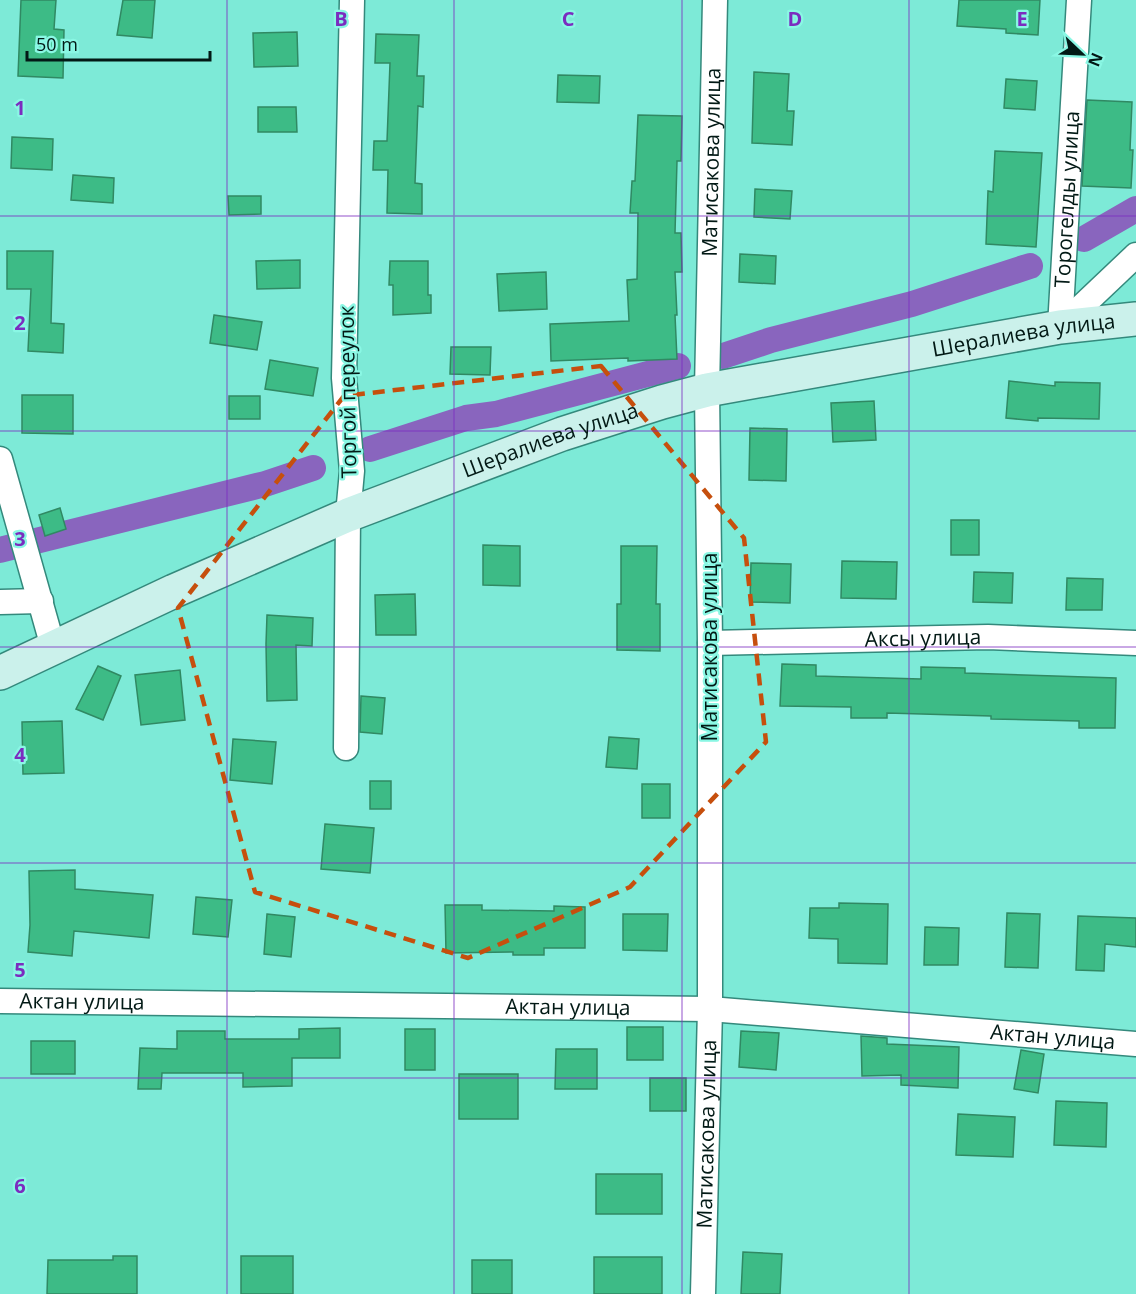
<svg xmlns="http://www.w3.org/2000/svg" width="1136" height="1294" viewBox="0 0 1136 1294" font-family="'Open Sans',sans-serif">
	<style>
		.lines { fill: none; stroke-linecap: round; stroke-linejoin: round }
		.canal { stroke: #8965be; stroke-width: 26 }
		.building { fill: #3dbb86; stroke: #308963; stroke-width: 1.5 }
		.street-casing { stroke: #34897c; stroke-width: 27 }
		.secondary-casing { stroke: #34897c; stroke-width: 36 }
		.street { stroke: #fff; stroke-width: 24 }
		.secondary { stroke: #cbf1eb; stroke-width: 33 }
		.marked { fill: none; stroke: #c64f0d; stroke-width: 4.5; stroke-dasharray: 12 8; stroke-linejoin: round }
		.grid { fill: none; stroke: #7b2cbf; stroke-width: 1.5; stroke-opacity: 0.55 }
		.labels { text-anchor: middle; stroke-width: 4.5; stroke-linejoin: round; paint-order: stroke }
		.street-label { font-size: 21px; fill: #021915; stroke: #8af7e4 }
		.grid-label { font-size: 20px; text-anchor: middle; font-weight: bold; fill: #7b2cbf; stroke: #8af7e4; stroke-width: 4.5; stroke-linejoin: round; paint-order: stroke }
	</style>
	<rect width="100%" height="100%" fill="#7dead7"/>
	<g class="lines">
		<g class="canal">
			<polyline points="1084,239 1136,209"/>
			<polyline points="723,356 771,340 912,304 1030,266"/>
			<polyline points="370,449 466,418 496,414 678,366"/>
			<polyline points="0,550 265,484 313,468"/>
		</g>
	</g>
	<g class="building">
		<polygon points="21,0 56,0 54,29 64,30 63,78 18,76"/>
		<polygon points="123,0 155,0 152,38 117,35"/>
		<polygon points="959,0 1040,0 1038,35 1006,33 1006,29 957,26"/>
		<polygon points="297,32 298,66 254,67 253,33"/>
		<polygon points="376,34 419,35 417,76 424,76 423,107 418,106 415,183 422,184 422,214 387,213 388,170 373,170 374,141 387,141 390,63 375,63"/>
		<polygon points="754,72 789,74 787,111 794,111 792,145 752,143"/>
		<polygon points="558,75 600,76 599,103 557,102"/>
		<polygon points="1006,79 1037,81 1035,110 1004,108"/>
		<polygon points="1087,100 1132,102 1130,150 1133,150 1131,188 1082,186"/>
		<polygon points="258,107 296,107 297,132 258,132"/>
		<polygon points="638,115 682,116 681,161 677,161 675,233 681,233 682,272 675,272 677,315 675,315 677,359 628,361 628,358 551,361 550,324 629,321 627,280 637,279 638,213 630,213 632,181 635,181"/>
		<polygon points="12,137 53,139 52,170 11,168"/>
		<polygon points="995,151 1042,153 1036,247 986,244 988,191 993,192"/>
		<polygon points="73,175 114,178 113,203 71,200"/>
		<polygon points="755,189 792,191 790,219 754,217"/>
		<polygon points="228,196 261,196 261,214 229,215"/>
		<polygon points="7,251 53,251 51,323 64,324 63,353 28,351 31,289 7,289"/>
		<polygon points="740,254 776,256 775,284 739,282"/>
		<polygon points="300,260 300,288 257,289 256,261"/>
		<polygon points="390,261 428,261 428,295 431,295 431,313 393,315 393,285 389,285"/>
		<polygon points="546,272 547,309 499,311 497,274"/>
		<polygon points="214,315 262,322 257,350 210,343"/>
		<polygon points="451,347 491,347 490,375 450,374"/>
		<polygon points="270,360 318,368 313,396 265,389"/>
		<polygon points="1009,381 1055,386 1055,382 1100,383 1099,419 1038,418 1038,421 1006,418"/>
		<polygon points="22,395 73,395 73,434 22,433"/>
		<rect x="229" y="396" width="31" height="23"/>
		<polygon points="874,401 876,440 833,442 831,403"/>
		<polygon points="750,428 787,429 786,481 749,480"/>
		<polygon points="60,508 66,529 45,536 39,515"/>
		<rect x="951" y="520" width="28" height="35"/>
		<polygon points="483,545 520,546 520,586 483,585"/>
		<polygon points="621,546 657,546 656,604 660,604 660,651 617,650 617,604 621,604"/>
		<polygon points="842,561 897,562 896,599 841,598"/>
		<polygon points="751,563 791,564 790,603 750,602"/>
		<polygon points="974,572 1013,573 1012,603 973,602"/>
		<polygon points="1067,578 1103,579 1102,610 1066,610"/>
		<polygon points="415,594 416,635 376,635 375,595"/>
		<polygon points="267,615 313,618 312,646 296,645 297,700 267,701 266,644"/>
		<polygon points="782,664 816,665 816,676 921,679 921,667 965,668 965,673 1116,678 1115,728 1079,728 1079,721 991,719 991,716 887,713 887,718 851,718 851,707 780,706"/>
		<polygon points="98,666 121,676 103,720 76,709"/>
		<polygon points="180,670 185,720 141,725 135,675"/>
		<polygon points="361,696 385,698 382,734 360,732"/>
		<polygon points="62,721 64,773 23,774 22,722"/>
		<polygon points="609,737 639,739 637,769 606,767"/>
		<polygon points="233,739 276,742 272,784 230,780"/>
		<rect x="370" y="781" width="21" height="28"/>
		<rect x="642" y="784" width="28" height="34"/>
		<polygon points="325,824 374,828 370,873 321,869"/>
		<polygon points="75,870 75,889 153,895 149,938 74,931 72,956 28,952 30,925 29,871"/>
		<polygon points="196,897 232,900 228,937 193,934"/>
		<polygon points="839,903 888,904 887,964 838,963 838,939 809,938 810,908 839,908"/>
		<polygon points="445,905 482,905 482,910 554,911 554,906 585,907 585,948 544,948 544,955 513,955 513,952 446,953"/>
		<polygon points="1007,913 1040,914 1038,968 1005,967"/>
		<polygon points="267,914 295,917 291,957 264,954"/>
		<polygon points="623,914 668,914 667,951 623,950"/>
		<polygon points="1078,916 1136,918 1136,947 1105,944 1104,971 1076,970"/>
		<polygon points="925,927 959,928 958,965 924,965"/>
		<rect x="627" y="1027" width="36" height="33"/>
		<polygon points="340,1028 340,1058 292,1058 292,1086 243,1087 243,1073 162,1073 161,1089 138,1089 140,1048 177,1049 177,1031 225,1031 225,1039 299,1039 299,1029"/>
		<rect x="405" y="1029" width="30" height="41"/>
		<polygon points="741,1031 779,1033 776,1070 739,1067"/>
		<polygon points="861,1036 887,1038 887,1044 959,1047 958,1088 901,1085 901,1075 862,1076"/>
		<rect x="31" y="1041" width="44" height="33"/>
		<polygon points="556,1049 597,1049 597,1089 555,1089"/>
		<polygon points="1021,1050 1044,1054 1038,1093 1014,1089"/>
		<rect x="459" y="1074" width="59" height="45"/>
		<rect x="650" y="1078" width="36" height="33"/>
		<polygon points="1056,1101 1107,1103 1106,1147 1054,1145"/>
		<polygon points="958,1114 1015,1117 1013,1157 956,1155"/>
		<rect x="596" y="1174" width="66" height="40"/>
		<polygon points="743,1252 782,1254 780,1294 741,1294"/>
		<polygon points="113,1256 137,1256 137,1294 47,1294 48,1260 113,1260"/>
		<rect x="241" y="1256" width="52" height="38"/>
		<rect x="594" y="1257" width="68" height="37"/>
		<rect x="472" y="1260" width="40" height="34"/>
	</g>
	<g class="lines">
		<g class="street-casing">
			<g id="street">
				<path id="s1" d="M1060,327L1079,0"/>
				<polyline points="1060,327 1136,255"/>
				<polyline points="0,459 53,647"/>
				<polyline points="0,602 41,601"/>
				<path id="s2" d="M710,643L988,637L1136,643"/>
				<polyline points="346,748 348,515 352,471 344,378 352,0"/>
				<path id="s3" d="M0,1001L710,1009L1136,1044"/>
				<path id="s4" d="M703,1294L710,1009V643L707,390L715,0"/>
			</g>
		</g>
		<g class="secondary-casing">
			<g id="secondary">
				<path id="s5" d="M0,673L174,591L348,515L562,434L662,402L707,390L1060,327L1136,319"/>
			</g>
		</g>
		<use href="#street" class="street"/>
		<use href="#secondary" class="secondary"/>
	</g>
	<path class="marked" d="M601,366L744,538L766,742L630,887L468,958L255,892L178,608L344,396Z"/>
	<path class="grid" d="M227,0V1294M454,0V1294M682,0V1294M909,0V1294M0,216H1136M0,431H1136M0,647H1136M0,863H1136M0,1078H1136"/>
	<g class="labels">
		<g class="street-label">
			<text dy="7" stroke="none"><textPath href="#s4" startOffset="1132">Матисакова улица</textPath></text>
			<text dy="7" stroke="none"><textPath href="#s1" startOffset="128">Торогелды улица</textPath></text>
			<text dy="7" stroke="none"><textPath href="#s5" startOffset="1084">Шералиева улица</textPath></text>
			<text transform="translate(348 392) rotate(-91)" y="7">Торгой переулок</text>
			<text dy="7" stroke="none"><textPath href="#s5" startOffset="598">Шералиева улица</textPath></text>
			<text dy="7" stroke="none"><textPath href="#s2" startOffset="213">Аксы улица</textPath></text>
			<text transform="translate(710 647) rotate(-90)" y="7">Матисакова улица</text>
			<text dy="7" stroke="none"><textPath href="#s3" startOffset="82">Актан улица</textPath></text>
			<text dy="7" stroke="none"><textPath href="#s3" startOffset="568">Актан улица</textPath></text>
			<text dy="7" stroke="none"><textPath href="#s3" startOffset="1054">Актан улица</textPath></text>
			<text dy="7" stroke="none"><textPath href="#s4" startOffset="160">Матисакова улица</textPath></text>
		</g>
	</g>
	<g class="grid-label">
		<text x="341" y="26">B</text>
		<text x="568" y="26">C</text>
		<text x="795" y="26">D</text>
		<text x="1022" y="26">E</text>
		<text x="20" y="115">1</text>
		<text x="20" y="330">2</text>
		<text x="20" y="546">3</text>
		<text x="20" y="762">4</text>
		<text x="20" y="977">5</text>
		<text x="20" y="1193">6</text>
	</g>
	<g transform="translate(1082 54) rotate(113)" stroke="#8af7e4" stroke-width="4.5" paint-order="stroke">
	<path d="M0-4.5L10 22L0 15L-10 22Z" fill="#021915"/>
	<text y="-9" font-size="16" font-weight="bold" text-anchor="middle" fill="#021915">N</text>
	</g>
	<path d="M27 51v9h183v-9" fill="none" stroke="#021915" stroke-width="3"/>
	<text x="36" y="51" font-size="18" fill="#021915" stroke="#8af7e4" stroke-width="4.5" paint-order="stroke">50 m</text>
</svg>
